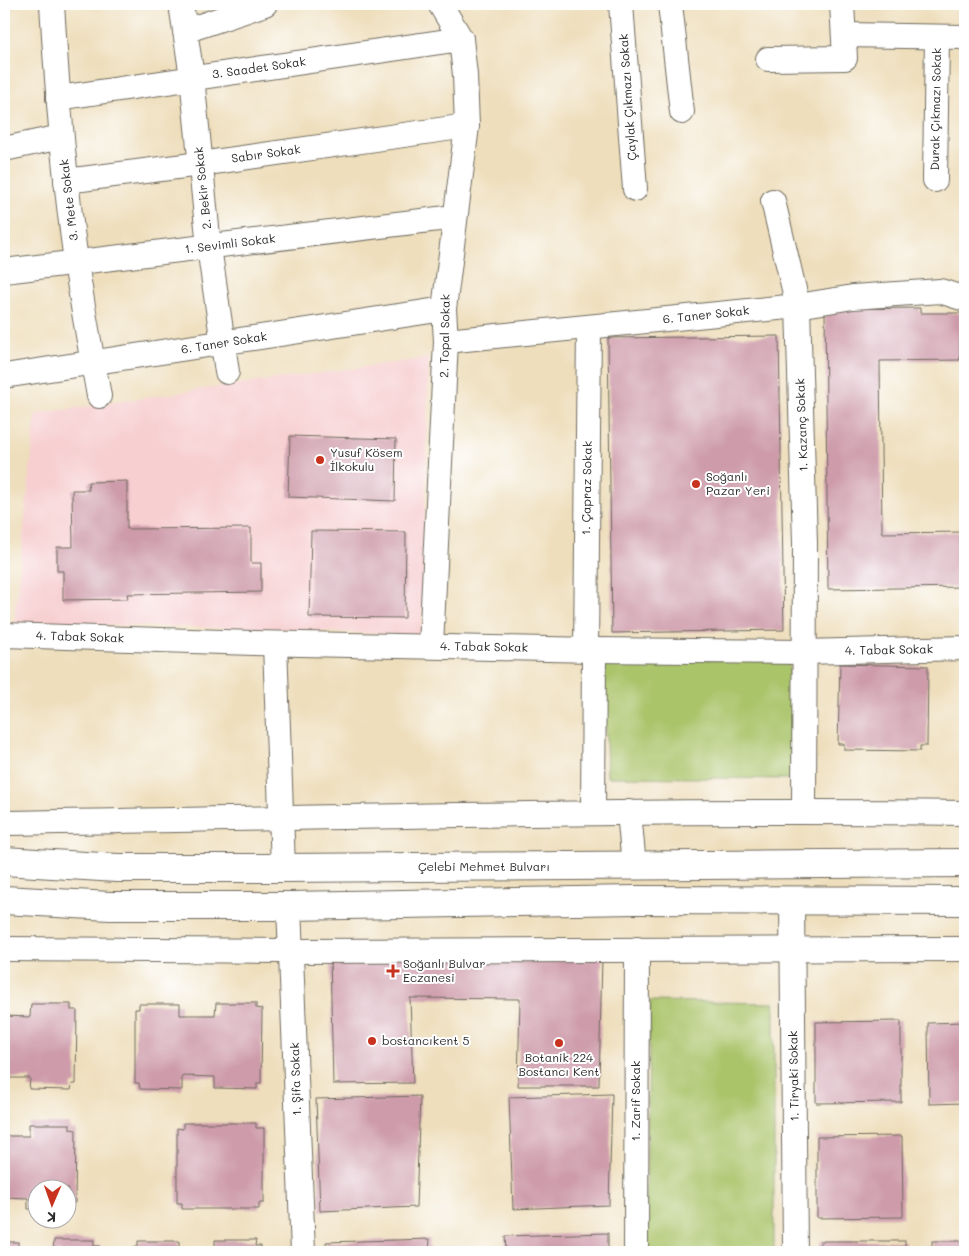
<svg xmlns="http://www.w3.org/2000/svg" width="969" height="1256" viewBox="0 0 969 1256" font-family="Mali,sans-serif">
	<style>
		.built { fill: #f7cfd0 }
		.green { fill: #aac46a; stroke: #6a784a }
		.building { fill: #ce9baa }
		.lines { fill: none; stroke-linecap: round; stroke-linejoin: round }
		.street-casing { stroke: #6f6a5e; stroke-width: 26 }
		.secondary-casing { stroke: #6f6a5e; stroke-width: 30 }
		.street { stroke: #fff; stroke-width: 24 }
		.secondary { stroke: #fff; stroke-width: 28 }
		.poi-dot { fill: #c8321e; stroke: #fff; stroke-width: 2 }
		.labels { text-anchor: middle; stroke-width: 4; stroke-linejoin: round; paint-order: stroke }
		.street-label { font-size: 12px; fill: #2b2b2b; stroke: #fff }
		.poi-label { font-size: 12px; fill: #2b2b2b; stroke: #fff; text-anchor: start }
	</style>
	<rect width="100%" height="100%" fill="#fff"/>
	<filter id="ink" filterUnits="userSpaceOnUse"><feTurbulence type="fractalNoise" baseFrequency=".02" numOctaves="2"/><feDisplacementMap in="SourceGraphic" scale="10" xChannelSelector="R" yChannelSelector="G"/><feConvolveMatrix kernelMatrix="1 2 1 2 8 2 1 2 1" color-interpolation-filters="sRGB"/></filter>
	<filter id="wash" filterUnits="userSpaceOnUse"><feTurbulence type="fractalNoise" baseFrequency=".0096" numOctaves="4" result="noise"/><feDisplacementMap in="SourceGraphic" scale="20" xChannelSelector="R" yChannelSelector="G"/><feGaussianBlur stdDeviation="1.12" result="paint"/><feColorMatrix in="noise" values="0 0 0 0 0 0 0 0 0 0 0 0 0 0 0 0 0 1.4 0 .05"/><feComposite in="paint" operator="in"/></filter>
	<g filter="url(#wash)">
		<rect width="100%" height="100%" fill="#eedebc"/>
		<polygon class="built" points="429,358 422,636 275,629 14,623 36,414 203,389"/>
		<g class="green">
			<polygon points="604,658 789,661 795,779 607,777"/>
			<polygon points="650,1001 774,1003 774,1252 645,1252"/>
		</g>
		<g id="blocks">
			<g class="building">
				<polygon points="920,308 920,313 964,313 964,339 960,339 960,360 880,361 882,533 965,532 965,587 828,589 825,309"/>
				<polygon points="779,336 784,630 612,633 608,338"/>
				<polygon points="290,436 396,439 395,501 288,497"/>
				<polygon points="127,481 127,529 251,528 251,563 261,563 261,592 127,594 128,599 63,600 63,571 57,571 57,547 73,547 72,490 89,490 88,482"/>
				<polygon points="311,531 406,532 405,618 309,617"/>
				<polygon points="840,664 928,666 927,746 920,746 920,751 844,750 844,744 838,744"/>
				<polygon points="330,956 602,956 599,1086 518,1086 520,999 410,998 413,1083 333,1084"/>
				<polygon points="216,1003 256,1003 256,1008 262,1009 261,1083 257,1083 257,1089 215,1088 215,1077 182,1076 182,1090 140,1089 139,1083 135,1083 135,1009 139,1009 139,1004 180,1004 180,1015 215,1015"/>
				<polygon points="31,1004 71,1004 71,1010 77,1010 76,1084 72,1084 71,1090 29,1089 30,1078 4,1078 4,1016 30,1017"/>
				<polygon points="901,1021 901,1102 816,1103 816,1022"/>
				<polygon points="965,1022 965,1103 929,1104 928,1023"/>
				<polygon points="612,1094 609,1205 513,1209 509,1097"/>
				<polygon points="420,1096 416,1207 320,1211 316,1099"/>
				<polygon points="183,1123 256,1123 256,1128 264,1128 264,1203 259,1203 259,1209 182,1209 182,1203 177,1203 177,1128 183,1129"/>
				<polygon points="29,1124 70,1124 70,1129 76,1130 75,1203 70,1203 70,1209 68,1209 68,1188 38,1188 38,1209 28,1209 28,1198 4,1197 4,1136 29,1136"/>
				<polygon points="902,1136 903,1217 817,1218 817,1137"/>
				<polygon points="608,1233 608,1252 506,1252 505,1236"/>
				<polygon points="430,1239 429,1252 327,1252 326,1242"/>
				<polygon points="54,1240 94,1240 94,1246 100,1246 100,1252 53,1252"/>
				<polygon points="215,1240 256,1240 255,1246 261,1246 261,1252 215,1252"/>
				<polygon points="138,1241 179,1241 179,1252 135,1252 135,1246 138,1246"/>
				<rect x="820" y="1241" width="85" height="11"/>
				<rect x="932" y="1241" width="33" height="11"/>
				<rect x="4" y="1242" width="14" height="10"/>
			</g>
		</g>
	</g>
	<g filter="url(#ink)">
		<use href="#blocks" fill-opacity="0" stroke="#6f6a5e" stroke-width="1"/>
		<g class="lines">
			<g class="street-casing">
				<g id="street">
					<path d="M52,4C57,90 64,175 76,261C82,306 91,351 99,396"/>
					<polyline points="181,4 192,77 209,247 227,372"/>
					<polyline points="621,4 635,189"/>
					<polyline points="670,4 682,112"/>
					<polyline points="185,31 265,4"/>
					<polyline points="844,35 965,37"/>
					<polyline points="768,59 845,58 842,4"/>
					<polyline points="58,98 461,39"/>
					<polyline points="4,149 61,137"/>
					<polyline points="935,180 937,37"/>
					<polyline points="66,181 200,164 467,126"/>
					<polyline points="773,201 798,306 805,543 804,811"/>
					<polyline points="4,271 455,217"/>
					<polyline points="446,341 798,306 853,297 940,291 965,299"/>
					<polyline points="4,376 444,309"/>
					<polyline points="4,635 254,643 594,650 803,652 965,648"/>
					<polyline points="275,644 283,868"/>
					<polyline points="431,646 446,341 444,309 467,126 465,75 461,39 440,4"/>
					<polyline points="586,650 589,327"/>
					<polyline points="629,812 634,866"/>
					<polyline points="593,813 594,650"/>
					<path d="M4,823C324,818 645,809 965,813"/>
					<polyline points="792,900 795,1252"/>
					<polyline points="289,906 303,1252"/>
					<polyline points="4,949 291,951 965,949"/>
					<polyline points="636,1252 637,949"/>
				</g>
			</g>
			<g class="secondary-casing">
				<g id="secondary">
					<polyline points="4,861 117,868 283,868 965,863"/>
					<polyline points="4,900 110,906 289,906 636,900 965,901"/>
				</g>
			</g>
			<use href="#street" class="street"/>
			<use href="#secondary" class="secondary"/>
		</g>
	</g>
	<g class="poi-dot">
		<circle cx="320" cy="460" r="5"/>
		<circle cx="696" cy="484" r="5"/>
		<path d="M390.5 963.5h5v5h5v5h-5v5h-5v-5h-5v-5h5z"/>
		<circle cx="372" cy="1041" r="5"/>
		<circle cx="559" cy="1043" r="5"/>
	</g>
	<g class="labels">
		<g class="street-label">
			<text transform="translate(259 68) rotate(-8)" y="4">3. Saadet Sokak</text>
			<text transform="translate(628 97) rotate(-94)" y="4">Çaylak Çıkmazı Sokak</text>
			<text transform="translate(936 109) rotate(-89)" y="4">Durak Çıkmazı Sokak</text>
			<text transform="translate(266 154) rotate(-8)" y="4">Sabır Sokak</text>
			<text transform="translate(203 188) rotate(-96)" y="4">2. Bekir Sokak</text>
			<text transform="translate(69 200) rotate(-97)" y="4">3. Mete Sokak</text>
			<text transform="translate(230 244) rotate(-7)" y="4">1. Sevimli Sokak</text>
			<text transform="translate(706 315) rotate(-6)" y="4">6. Taner Sokak</text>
			<text transform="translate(445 336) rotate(-89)" y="4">2. Topal Sokak</text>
			<text transform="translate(224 343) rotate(-9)" y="4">6. Taner Sokak</text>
			<text transform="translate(802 425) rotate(-92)" y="4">1. Kazanç Sokak</text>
			<text transform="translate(587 488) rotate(-89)" y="4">1. Çapraz Sokak</text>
			<text transform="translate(80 637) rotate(2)" y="4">4. Tabak Sokak</text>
			<text transform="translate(484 647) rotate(1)" y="4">4. Tabak Sokak</text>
			<text transform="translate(889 650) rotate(-1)" y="4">4. Tabak Sokak</text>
			<text x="484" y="871">Çelebi Mehmet Bulvarı</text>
			<text transform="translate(794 1076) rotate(-91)" y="4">1. Tiryaki Sokak</text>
			<text transform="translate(296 1079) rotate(-92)" y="4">1. Şifa Sokak</text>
			<text transform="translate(636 1101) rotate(-90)" y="4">1. Zarif Sokak</text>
		</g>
		<g class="poi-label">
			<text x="330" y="457">Yusuf Kösem<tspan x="330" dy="14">İlkokulu</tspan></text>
			<text x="706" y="481">Soğanlı<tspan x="706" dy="14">Pazar Yeri</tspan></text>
			<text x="403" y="968">Soğanlı Bulvar<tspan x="403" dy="14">Eczanesi</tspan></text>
			<text x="382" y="1045">bostancıkent 5</text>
			<text x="559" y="1062" text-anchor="middle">Botanik 224<tspan x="559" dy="14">Bostancı Kent</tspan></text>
		</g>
	</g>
	<rect width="969" height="1256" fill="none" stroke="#fff" stroke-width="20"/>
	<g transform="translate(52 1204) rotate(182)"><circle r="24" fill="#ffffff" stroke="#aaaaaa"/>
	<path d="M0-4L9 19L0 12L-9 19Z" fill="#c8321e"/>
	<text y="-8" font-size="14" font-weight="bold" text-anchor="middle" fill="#2b2b2b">K</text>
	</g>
</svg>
